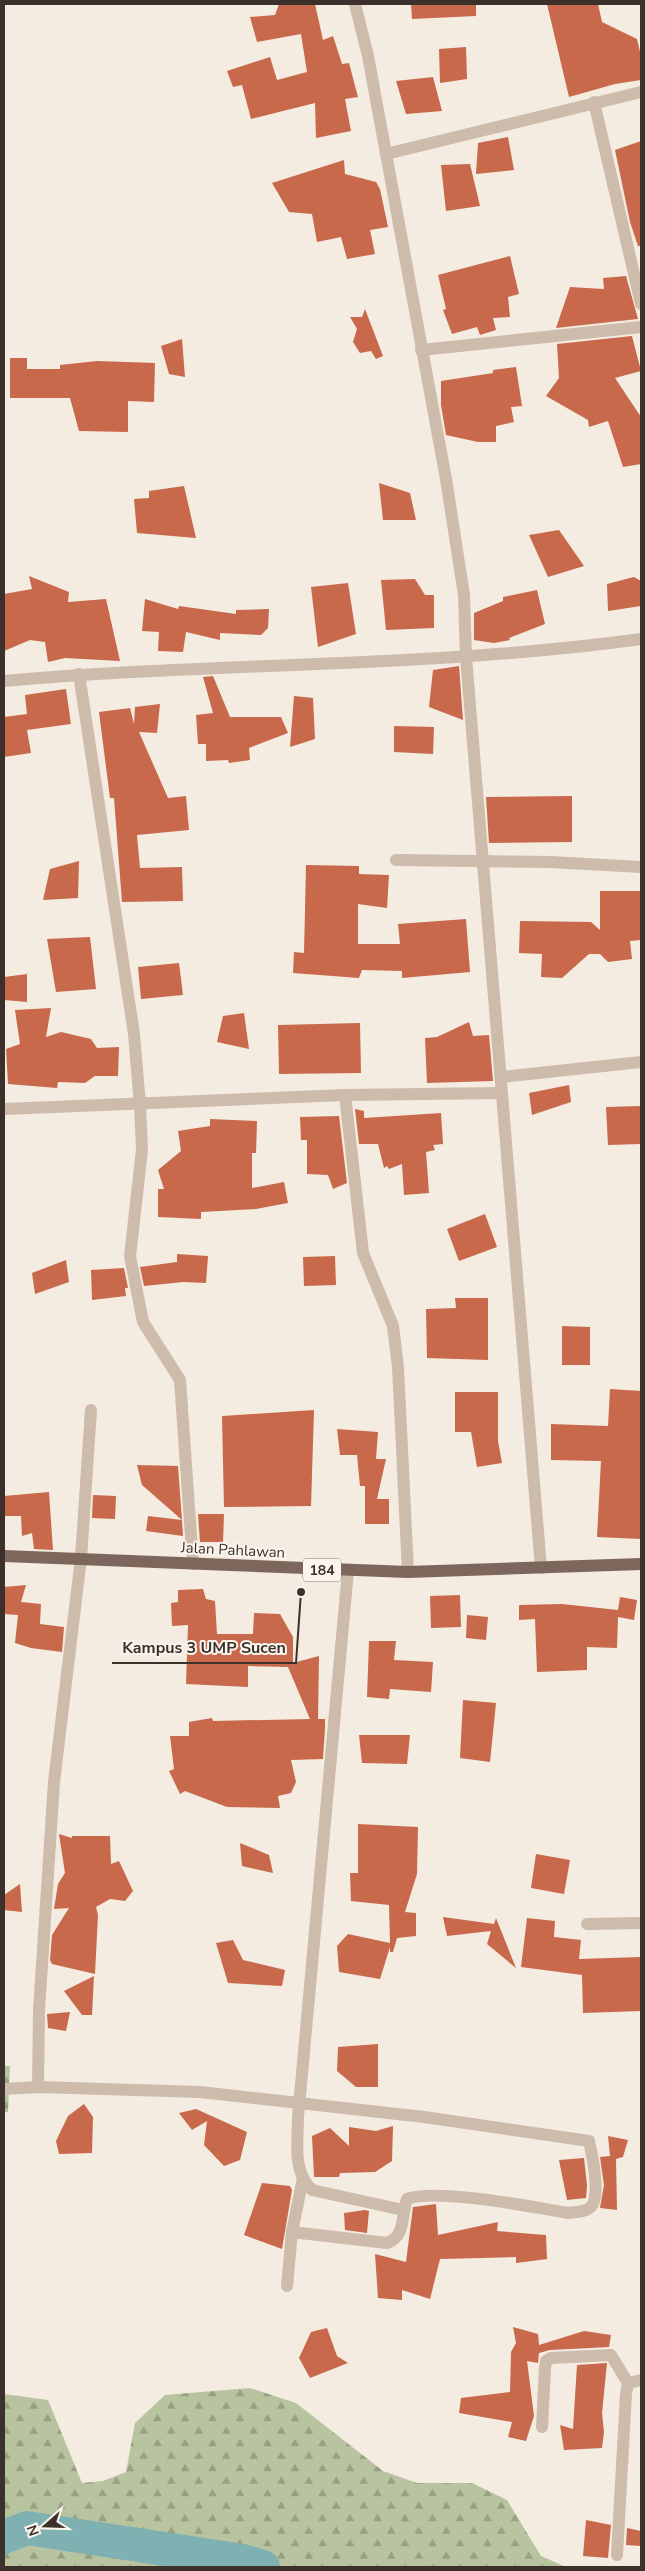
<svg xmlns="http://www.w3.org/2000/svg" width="645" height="2571" viewBox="0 0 645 2571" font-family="'Nunito Sans',sans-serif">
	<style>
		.forest { fill: url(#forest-firs) }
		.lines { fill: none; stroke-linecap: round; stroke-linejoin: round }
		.river { stroke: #7fb0b2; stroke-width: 34 }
		.building { fill: #c8694b }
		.street { stroke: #cdbbac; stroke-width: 12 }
		.primary { stroke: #7d675c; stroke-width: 12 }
		.labels { text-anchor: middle; stroke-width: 4; stroke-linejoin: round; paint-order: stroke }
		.shield { fill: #fbf5ee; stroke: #756b66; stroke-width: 1 }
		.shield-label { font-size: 14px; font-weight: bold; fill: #3b302b }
		.street-label { font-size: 15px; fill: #3b302b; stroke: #fbf5ee }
		.leader { fill: none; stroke: #3b302b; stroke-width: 2 }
		.callout-dot { fill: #3b302b; stroke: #fbf5ee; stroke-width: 2 }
		.callout-label { font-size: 16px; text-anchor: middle; font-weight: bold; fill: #3b302b; stroke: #fbf5ee; stroke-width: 4; stroke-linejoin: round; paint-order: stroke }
	</style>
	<defs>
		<pattern id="forest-firs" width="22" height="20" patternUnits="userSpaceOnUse" patternTransform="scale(1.25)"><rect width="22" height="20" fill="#b8c4a0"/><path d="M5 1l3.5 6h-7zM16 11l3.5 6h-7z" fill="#97a083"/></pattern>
	</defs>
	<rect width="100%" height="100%" fill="#f4ebe1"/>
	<g class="forest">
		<polygon points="4,2066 10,2066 8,2112 4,2112"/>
		<polygon points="250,2388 296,2403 383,2471 417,2483 472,2483 507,2500 541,2556 566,2567 4,2567 4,2394 48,2400 82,2483 103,2481 126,2472 135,2423 165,2395"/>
	</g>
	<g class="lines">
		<polyline class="river" points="4,2537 27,2528 243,2561 263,2567"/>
	</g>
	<g class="building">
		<polygon points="279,4 315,4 323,40 333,36 342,64 349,63 358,97 345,99 351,131 316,138 315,103 251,119 242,85 233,87 227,71 270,57 277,80 307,72 301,34 257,42 250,17 275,15"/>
		<polygon points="411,4 476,4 476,16 412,19"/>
		<polygon points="547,4 598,4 602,22 637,39 641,56 641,80 615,84 569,97"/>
		<polygon points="466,47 467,79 440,83 439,49"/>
		<polygon points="433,77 442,111 406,114 396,81"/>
		<polygon points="508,137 514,170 476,174 478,143"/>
		<polygon points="641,141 641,246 638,246 630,222 615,150"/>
		<polygon points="344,160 345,174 376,182 380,189 388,227 370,230 375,254 347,259 341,237 317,242 312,214 289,212 272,183"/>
		<polygon points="470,164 480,206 446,211 441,165"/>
		<polygon points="510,256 519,294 508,297 510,317 493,318 496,330 480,335 477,327 452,334 443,310 446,309 438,275"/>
		<polygon points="626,276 638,319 556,328 570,287 604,289 603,278"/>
		<polygon points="365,309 383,356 376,359 371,351 360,353 353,342 357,329 350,317 362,317"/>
		<polygon points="632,336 641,371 615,378 641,417 641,464 623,467 608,421 589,427 588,420 546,396 559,378 557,344"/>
		<polygon points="182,339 185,377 169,374 161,346"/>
		<polygon points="10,358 27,358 27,369 60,369 60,365 97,361 155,363 154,402 128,401 128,432 79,431 70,398 10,398"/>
		<polygon points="516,367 522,406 511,407 514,422 496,426 496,442 478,442 446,435 441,405 441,381 493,373 493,370"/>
		<polygon points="379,483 410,493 416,520 383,520"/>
		<polygon points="184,486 196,538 137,533 134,499 149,498 149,491"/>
		<polygon points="559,530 584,566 548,577 529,535"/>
		<polygon points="29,576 69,592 68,602 106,599 120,661 65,658 48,662 45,642 30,640 4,651 4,594 32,589"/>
		<polygon points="634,577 641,581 641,606 608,611 607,584"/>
		<polygon points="415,579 425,595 434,595 434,628 386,630 381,580"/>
		<polygon points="348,583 356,634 318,647 311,587"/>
		<polygon points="537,590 545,624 509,638 510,640 494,643 474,640 474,613 503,601 503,597"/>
		<polygon points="145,599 178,609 179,606 236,614 236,610 269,609 268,628 261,635 220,633 220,640 186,632 183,652 158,651 159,632 142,631"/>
		<polygon points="459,666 463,720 429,707 433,670"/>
		<polygon points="213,676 230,717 281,717 288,733 249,748 250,760 229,763 228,760 206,761 206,744 198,744 196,715 213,713 203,677"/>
		<polygon points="66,689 71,724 27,730 31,753 4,757 4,717 27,714 25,695"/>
		<polygon points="294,696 313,698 315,739 290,747"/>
		<polygon points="160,704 157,733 139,732 168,798 186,796 189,830 137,835 140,868 182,867 183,901 122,902 114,798 110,798 99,712 130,708 134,724 135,707"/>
		<polygon points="394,726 434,727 433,754 394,752"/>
		<polygon points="572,796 572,842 489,843 486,797"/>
		<polygon points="79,861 78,898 43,900 50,869"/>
		<polygon points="306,865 359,866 359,874 389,875 387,908 358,904 358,944 400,944 398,924 466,919 470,972 402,978 402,971 362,970 359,978 293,973 294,952 304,953"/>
		<polygon points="600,891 641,891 641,940 630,941 632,959 608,962 600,954 589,954 562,978 541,977 542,954 519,953 520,921 591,922 600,930"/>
		<polygon points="90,937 96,989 56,992 47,939"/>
		<polygon points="179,963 183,995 141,999 138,967"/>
		<polygon points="27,974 27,1002 4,1000 4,977"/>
		<polygon points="51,1008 46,1037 61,1032 91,1039 97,1048 119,1047 118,1076 95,1076 85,1083 58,1082 57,1088 8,1084 6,1049 20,1044 15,1010"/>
		<polygon points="244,1013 249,1049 217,1042 223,1016"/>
		<polygon points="469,1022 473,1036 489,1035 493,1081 427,1083 425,1038 437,1037"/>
		<polygon points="360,1023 361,1073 279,1074 278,1025"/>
		<polygon points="569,1085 571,1102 532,1115 529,1093"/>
		<polygon points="641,1106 641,1144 608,1145 606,1107"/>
		<polygon points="355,1109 364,1111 364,1118 441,1113 443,1144 433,1145 435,1150 426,1152 429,1193 404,1195 402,1164 389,1169 387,1166 384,1168 378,1144 359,1144"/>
		<polygon points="339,1116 347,1183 333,1189 328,1175 307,1174 307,1140 301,1140 300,1117"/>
		<polygon points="210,1119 257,1121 256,1153 252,1153 252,1188 284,1182 288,1203 256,1209 201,1212 201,1219 158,1217 158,1189 164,1189 158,1170 181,1151 178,1131 210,1126"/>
		<polygon points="485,1214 497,1247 459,1261 447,1229"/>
		<polygon points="177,1254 208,1256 206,1283 183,1282 144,1286 140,1267 177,1262"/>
		<polygon points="335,1256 336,1285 304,1286 303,1257"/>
		<polygon points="66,1260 69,1282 35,1294 32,1273"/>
		<polygon points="124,1268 128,1288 125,1288 126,1296 92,1300 91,1270"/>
		<polygon points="455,1298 488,1298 488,1360 427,1358 426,1309 456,1308"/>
		<polygon points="562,1326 590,1327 590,1365 562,1365"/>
		<polygon points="610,1389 641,1391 641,1539 597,1537 601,1461 551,1460 551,1424 608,1426"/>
		<polygon points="455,1392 498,1392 498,1441 502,1463 477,1467 471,1432 455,1432"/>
		<polygon points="314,1410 311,1506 224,1507 222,1416"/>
		<polygon points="337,1429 378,1432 376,1459 386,1459 377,1499 389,1499 389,1524 365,1524 365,1486 360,1486 357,1455 340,1455"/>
		<polygon points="137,1465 178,1466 182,1520 142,1485"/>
		<polygon points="49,1492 53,1550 34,1549 32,1533 22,1536 21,1516 4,1516 4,1496"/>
		<polygon points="93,1495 116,1496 115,1519 92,1518"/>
		<polygon points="198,1514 224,1514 223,1542 200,1542"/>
		<polygon points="148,1516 182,1520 183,1536 146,1531"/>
		<polygon points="26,1585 21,1602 41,1604 40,1624 64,1627 62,1652 31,1648 15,1643 18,1615 4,1614 4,1587"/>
		<polygon points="203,1589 206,1599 215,1601 217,1634 253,1634 254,1613 280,1614 293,1637 293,1663 319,1656 318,1719 325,1719 325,1728 323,1759 291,1760 296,1782 291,1793 278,1796 280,1808 227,1807 185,1791 180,1794 169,1771 174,1769 170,1736 189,1736 189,1722 212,1718 213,1721 310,1719 288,1667 248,1666 248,1687 186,1684 188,1625 172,1626 171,1603 178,1602 178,1590"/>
		<polygon points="460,1595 461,1627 431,1628 430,1596"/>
		<polygon points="620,1597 637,1600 634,1620 618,1617 617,1648 587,1647 587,1670 537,1672 535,1619 519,1620 519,1605 562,1604 618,1610"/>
		<polygon points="467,1615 488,1617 486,1640 466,1638"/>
		<polygon points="369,1641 396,1641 394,1660 433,1662 431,1692 390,1689 389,1699 367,1697"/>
		<polygon points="463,1700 496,1703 490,1762 460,1758"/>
		<polygon points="359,1735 410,1735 407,1764 362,1763"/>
		<polygon points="358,1824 418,1827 417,1874 405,1912 416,1913 416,1936 397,1938 393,1952 390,1952 390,1947 380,1979 339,1972 337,1946 348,1934 390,1943 389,1905 351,1901 350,1873 358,1873"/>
		<polygon points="59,1834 72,1838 72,1836 110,1836 111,1864 119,1861 133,1891 125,1901 110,1899 96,1907 98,1915 95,1974 52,1964 50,1960 52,1935 69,1908 54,1909 58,1884 65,1873"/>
		<polygon points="240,1843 269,1855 273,1873 242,1866"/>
		<polygon points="536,1854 570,1860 564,1894 531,1888"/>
		<polygon points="20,1884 22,1912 4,1910 4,1895"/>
		<polygon points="443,1917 494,1924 496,1918 516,1968 487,1944 491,1931 447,1936"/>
		<polygon points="527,1918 555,1921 554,1937 581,1940 579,1959 641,1957 641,2011 583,2013 582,1975 521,1967"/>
		<polygon points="233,1940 243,1960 285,1970 282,1986 228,1983 216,1943"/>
		<polygon points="94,1976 92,2015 82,2015 64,1991"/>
		<polygon points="70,2012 66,2031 48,2028 47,2014"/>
		<polygon points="378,2044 378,2087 356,2087 337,2071 338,2047"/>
		<polygon points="84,2104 93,2117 92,2153 59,2154 56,2141 68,2116"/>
		<polygon points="196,2109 247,2132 240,2160 224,2166 204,2145 207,2121 192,2130 179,2113"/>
		<polygon points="393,2126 392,2161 375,2172 340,2173 339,2177 314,2177 312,2136 330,2128 349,2146 349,2127 376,2131"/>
		<polygon points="608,2136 628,2140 623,2157 616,2159 617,2210 600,2208 604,2185 600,2157 610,2156"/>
		<polygon points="584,2158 587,2185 586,2198 567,2200 559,2160"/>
		<polygon points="262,2183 290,2186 292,2190 282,2249 244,2235"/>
		<polygon points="436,2204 438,2235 498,2222 497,2231 546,2235 547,2259 516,2263 516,2257 440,2259 430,2299 402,2290 402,2300 378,2298 375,2254 406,2262 413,2207"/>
		<polygon points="365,2210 369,2211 367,2233 345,2230 344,2213"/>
		<polygon points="513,2327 538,2334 539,2345 584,2331 611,2335 609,2347 550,2350 539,2353 538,2363 527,2361 534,2416 526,2441 508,2437 512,2422 459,2413 461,2398 510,2392 511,2352 516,2343"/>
		<polygon points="327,2328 337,2356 348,2363 310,2378 299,2358 311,2332"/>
		<polygon points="607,2363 602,2413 604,2432 602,2448 564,2450 560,2425 573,2429 577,2365"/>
		<polygon points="586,2520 611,2525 608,2558 583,2556"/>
		<polygon points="627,2528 641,2531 641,2546 626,2545"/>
	</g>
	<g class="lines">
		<g class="street">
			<polyline points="355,4 368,56 446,479 464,595 466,657 541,1568"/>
			<polyline points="594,102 641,304"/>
			<polyline points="386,154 641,92"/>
			<polyline points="421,350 641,327"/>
			<polyline points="79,674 134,1034 140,1105 142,1150 130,1256 143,1322 180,1380 193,1564"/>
			<path d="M4,681C216,662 430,668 641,639"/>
			<polyline points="396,860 550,862 641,867"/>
			<polyline points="501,1077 641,1062"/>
			<polyline points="345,1095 363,1253 393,1326 398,1367 408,1572"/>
			<polyline points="4,1109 345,1095 502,1093"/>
			<path d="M348,1571L298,2117C298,2142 292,2171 312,2190L403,2210"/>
			<polyline points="587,1924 641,1923"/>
			<polyline points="38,2087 39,2010 54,1782 81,1558 91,1410"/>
			<path d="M4,2089L38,2087L200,2092L424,2117L589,2141C592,2154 601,2196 591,2207C585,2212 576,2212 568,2213C532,2207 438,2188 407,2199C401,2216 406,2236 387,2243L292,2232"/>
			<polyline points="287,2286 292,2232 303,2178"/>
			<polyline points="542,2427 545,2368 546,2361 551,2358 611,2355 628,2383"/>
			<polyline points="617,2555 626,2394 628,2383 641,2380"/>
		</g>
		<polyline class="primary" points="4,1556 408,1572 641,1564"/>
	</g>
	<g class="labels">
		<rect class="shield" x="303" y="1558.5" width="38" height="23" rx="4"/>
		<g class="shield-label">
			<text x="322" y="1575">184</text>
		</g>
		<g class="street-label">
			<text transform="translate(233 1550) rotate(3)" y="5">Jalan Pahlawan</text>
		</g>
	</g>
	<path class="leader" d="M301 1592L296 1663H112"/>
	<circle class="callout-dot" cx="301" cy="1592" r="5"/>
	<g class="callout-label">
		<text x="204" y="1653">Kampus 3 UMP Sucen</text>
	</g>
	<rect width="645" height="2571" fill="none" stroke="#3b302b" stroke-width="10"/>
	<g transform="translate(45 2526) rotate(250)" stroke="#fbf5ee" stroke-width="4" paint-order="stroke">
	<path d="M0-4L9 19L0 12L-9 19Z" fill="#3b302b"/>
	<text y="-8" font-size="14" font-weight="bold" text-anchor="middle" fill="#3b302b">N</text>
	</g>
</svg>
